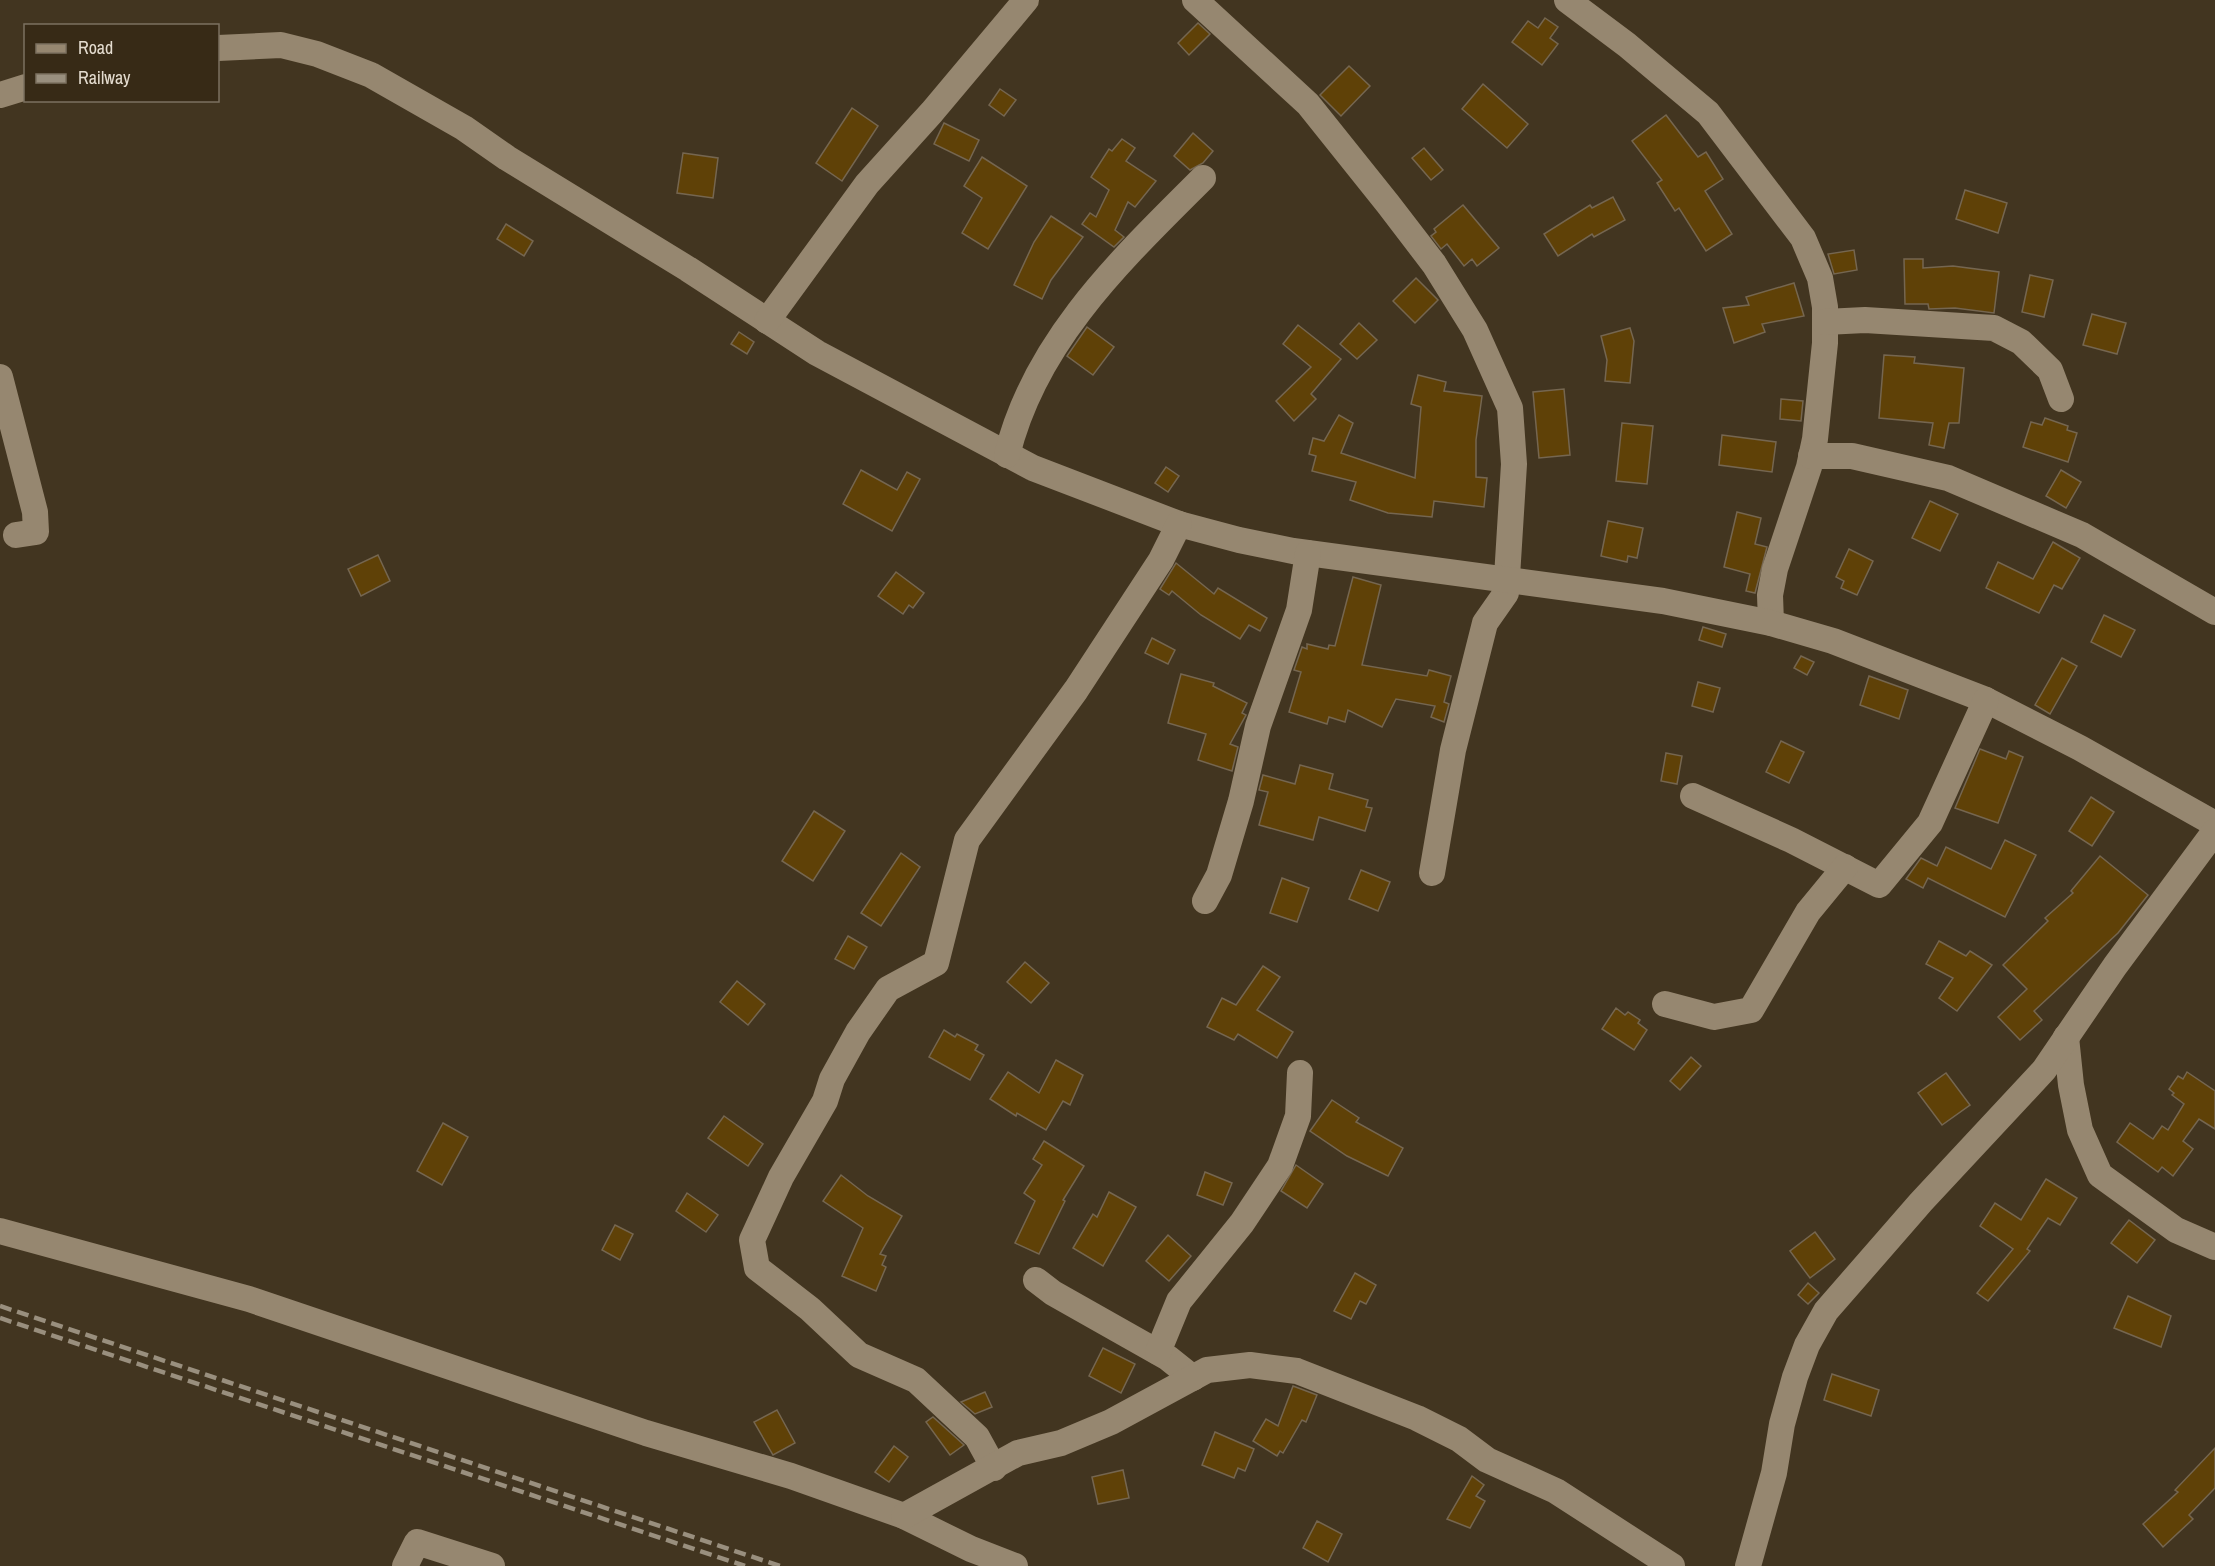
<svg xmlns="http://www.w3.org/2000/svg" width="2215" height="1566" viewBox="0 0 2215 1566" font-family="'Archivo Narrow',sans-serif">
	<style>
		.building { fill: #5f4107; stroke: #756650; stroke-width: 1.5 }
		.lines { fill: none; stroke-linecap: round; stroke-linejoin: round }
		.minor { stroke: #968770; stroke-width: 26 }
		.rail { stroke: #998f7e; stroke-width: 4.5; stroke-dasharray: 12 6; stroke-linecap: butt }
	</style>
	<rect width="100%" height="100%" fill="#423520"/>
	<g class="building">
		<polygon points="1545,18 1558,27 1550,38 1558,44 1542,65 1512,42 1528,21 1538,28"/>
		<polygon points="1198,23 1210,34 1189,55 1178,43"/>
		<polygon points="1349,66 1370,86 1341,116 1320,95"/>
		<polygon points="1483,84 1528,124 1507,148 1462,109"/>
		<polygon points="1000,89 1016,100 1004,116 989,105"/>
		<polygon points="852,108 878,126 842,181 816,163"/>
		<polygon points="1666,115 1698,157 1706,152 1723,179 1705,191 1732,234 1706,251 1679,208 1675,211 1657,183 1662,180 1632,141"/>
		<polygon points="944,123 979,140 969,161 934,144"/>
		<polygon points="1193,133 1213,151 1203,163 1190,170 1174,156"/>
		<polygon points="1122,139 1135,148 1126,161 1156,181 1135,207 1128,202 1115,230 1124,237 1114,247 1082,224 1090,213 1096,217 1109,190 1091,177 1109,149 1112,151"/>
		<polygon points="1424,148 1443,170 1431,180 1412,158"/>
		<polygon points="683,153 718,158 713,198 677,193"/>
		<polygon points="982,157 1027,186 988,249 962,233 982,198 964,186"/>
		<polygon points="1965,190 2007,203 1998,233 1956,219"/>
		<polygon points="1613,197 1625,220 1594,237 1592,234 1558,256 1544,234 1590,205 1592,208"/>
		<polygon points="1463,205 1499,248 1477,266 1472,259 1464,266 1447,244 1441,249 1431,236 1436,232 1434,229"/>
		<polygon points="1051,216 1083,237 1051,280 1042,299 1014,285 1034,242"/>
		<polygon points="506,224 533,241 524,256 497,239"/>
		<polygon points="1854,250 1857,270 1834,274 1828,254"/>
		<polygon points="1904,259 1923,259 1923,268 1953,266 1999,272 1994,313 1955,308 1929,309 1928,304 1905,304"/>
		<polygon points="2030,275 2053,280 2044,317 2022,312"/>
		<polygon points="1416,278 1438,300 1415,323 1393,301"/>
		<polygon points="1794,283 1804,316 1762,324 1765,332 1734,343 1723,308 1749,305 1746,297"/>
		<polygon points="2092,314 2126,323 2117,354 2083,345"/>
		<polygon points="1359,323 1377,340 1357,359 1340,344"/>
		<polygon points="1298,325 1341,359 1311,394 1316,399 1294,421 1276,401 1311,367 1283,344"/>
		<polygon points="1087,327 1114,347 1093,375 1067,356"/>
		<polygon points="1630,328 1634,341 1630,383 1605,381 1607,360 1601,336"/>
		<polygon points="739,332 754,342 747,354 731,344"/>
		<polygon points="1884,355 1915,357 1914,363 1964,368 1959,423 1949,423 1944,448 1929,445 1933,423 1879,418"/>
		<polygon points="1418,375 1446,382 1444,391 1482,396 1476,440 1476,477 1487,478 1484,507 1434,501 1432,517 1388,513 1350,500 1356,482 1312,471 1316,456 1309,454 1313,438 1324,441 1339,415 1353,423 1341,453 1415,478 1421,407 1411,404"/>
		<polygon points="1564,389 1570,455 1539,458 1533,392"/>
		<polygon points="1781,399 1803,401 1801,421 1780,419"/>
		<polygon points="2045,418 2068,426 2067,430 2077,433 2068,462 2023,447 2031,422 2042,425"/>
		<polygon points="1622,423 1653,426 1647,484 1616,481"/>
		<polygon points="1722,435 1776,442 1772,472 1719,465"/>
		<polygon points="1166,467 1179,476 1168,492 1155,483"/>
		<polygon points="861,470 897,490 907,472 920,479 892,531 843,504"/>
		<polygon points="2061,470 2081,482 2066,508 2046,496"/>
		<polygon points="1930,501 1958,514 1940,551 1912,538"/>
		<polygon points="1737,512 1761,518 1755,544 1767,547 1755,593 1746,591 1750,574 1724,567"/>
		<polygon points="1608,521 1643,528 1637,558 1628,556 1627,562 1601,556"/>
		<polygon points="2053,542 2080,558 2062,589 2054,585 2039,613 1986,588 1998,562 2033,579"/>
		<polygon points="1849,549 1873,561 1857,595 1841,588 1844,581 1836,577"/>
		<polygon points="378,555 390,581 361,596 348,569"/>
		<polygon points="1176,563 1214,594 1218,588 1267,618 1260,631 1249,625 1240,639 1201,615 1172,591 1169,595 1160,589"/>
		<polygon points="896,572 924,593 913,608 909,605 903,614 878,596"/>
		<polygon points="1353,577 1381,585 1362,665 1427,676 1429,670 1451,676 1444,702 1449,704 1444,722 1431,717 1435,706 1396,699 1382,727 1348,710 1345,722 1329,717 1327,724 1289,712 1301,672 1294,670 1302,647 1307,649 1307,644 1328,649 1329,645 1335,646"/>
		<polygon points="2104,615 2135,630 2121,657 2091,642"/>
		<polygon points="1703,627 1726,634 1722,647 1699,640"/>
		<polygon points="1152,638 1175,650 1168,664 1145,653"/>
		<polygon points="1801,656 1814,662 1807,675 1794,668"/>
		<polygon points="2062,658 2077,666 2050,714 2035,705"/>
		<polygon points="1181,674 1214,683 1213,686 1247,703 1242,713 1246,715 1230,744 1238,747 1232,771 1198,760 1206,734 1168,723"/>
		<polygon points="1869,676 1908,690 1899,719 1860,705"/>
		<polygon points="1698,682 1720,688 1713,712 1692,706"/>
		<polygon points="1781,741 1804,752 1789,783 1766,772"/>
		<polygon points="1980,749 2006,759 2009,751 2023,757 1998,823 1955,808"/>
		<polygon points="1666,753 1682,756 1677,784 1661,781"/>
		<polygon points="1300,765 1333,774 1329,789 1368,800 1366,807 1372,808 1365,831 1319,817 1313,840 1259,825 1268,792 1259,790 1263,775 1295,784"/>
		<polygon points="2091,797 2114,812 2092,846 2069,831"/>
		<polygon points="814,811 845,831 813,881 782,861"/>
		<polygon points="2005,840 2036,855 2005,917 1928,878 1923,888 1906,879 1921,858 1937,866 1946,847 1991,869"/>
		<polygon points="901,853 920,867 881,926 861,913"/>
		<polygon points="2100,856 2148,895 2118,933 2034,1011 2042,1020 2020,1040 1998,1017 2027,989 2003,965 2048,921 2045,918 2073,893 2071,891"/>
		<polygon points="1361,870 1390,882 1378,911 1349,899"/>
		<polygon points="1282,878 1309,888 1297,922 1270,913"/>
		<polygon points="848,936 867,947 854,969 835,959"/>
		<polygon points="1939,941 1966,956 1970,951 1992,965 1957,1011 1939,998 1953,978 1926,964"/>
		<polygon points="1025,962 1049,983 1031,1003 1007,982"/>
		<polygon points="1263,966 1280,977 1257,1010 1293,1032 1277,1058 1238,1034 1234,1040 1207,1027 1222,998 1236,1005"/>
		<polygon points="737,981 765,1004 748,1025 720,1002"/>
		<polygon points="1616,1008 1625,1015 1628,1012 1640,1020 1638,1023 1647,1030 1634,1050 1602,1029"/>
		<polygon points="944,1030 955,1037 957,1034 978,1045 975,1050 984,1055 970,1080 929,1057"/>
		<polygon points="1691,1057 1701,1066 1680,1090 1670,1081"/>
		<polygon points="1056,1060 1083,1075 1070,1105 1063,1101 1046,1130 1017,1113 1016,1116 990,1099 1008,1072 1039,1093"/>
		<polygon points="2187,1072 2215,1091 2215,1129 2199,1119 2183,1141 2193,1149 2173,1176 2162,1167 2158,1172 2117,1142 2130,1123 2153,1139 2162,1126 2168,1130 2184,1104 2172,1095 2174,1093 2169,1089 2178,1076 2183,1079"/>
		<polygon points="1946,1073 1970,1105 1942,1125 1918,1093"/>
		<polygon points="1332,1100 1359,1118 1356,1122 1403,1148 1388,1176 1347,1156 1310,1131"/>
		<polygon points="724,1116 763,1144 748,1166 708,1138"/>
		<polygon points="443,1123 468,1137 442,1185 417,1171"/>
		<polygon points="1044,1141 1084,1166 1063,1200 1065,1201 1039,1254 1015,1243 1035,1201 1024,1193 1042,1165 1033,1159"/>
		<polygon points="1296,1165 1323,1184 1307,1208 1281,1191"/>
		<polygon points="1205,1172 1232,1183 1223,1205 1197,1195"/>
		<polygon points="841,1175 868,1196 902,1216 880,1254 886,1256 882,1265 886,1267 876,1291 842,1276 863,1228 823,1201"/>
		<polygon points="2046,1179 2077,1198 2060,1225 2048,1218 2027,1249 2030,1251 1988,1301 1977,1293 2013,1249 1980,1226 1995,1203 2021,1220"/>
		<polygon points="1109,1192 1136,1207 1103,1266 1073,1248 1093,1214 1097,1217"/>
		<polygon points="687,1193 718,1215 706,1232 676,1211"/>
		<polygon points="2129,1220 2155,1240 2137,1263 2111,1243"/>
		<polygon points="615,1225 633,1234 620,1260 602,1250"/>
		<polygon points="1815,1232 1835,1259 1810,1278 1790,1251"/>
		<polygon points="1168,1235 1191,1256 1169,1281 1146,1261"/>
		<polygon points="1355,1273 1376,1285 1366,1304 1360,1301 1351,1319 1334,1311"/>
		<polygon points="1808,1283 1819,1293 1808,1304 1798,1295"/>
		<polygon points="2128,1296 2171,1316 2161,1347 2114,1328"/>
		<polygon points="1103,1348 1135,1364 1121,1393 1089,1376"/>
		<polygon points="1832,1374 1879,1390 1871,1416 1824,1400"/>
		<polygon points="1293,1386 1317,1395 1306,1422 1302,1420 1283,1453 1280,1451 1277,1456 1253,1441 1266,1419 1278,1426"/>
		<polygon points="985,1392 992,1407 975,1414 961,1402"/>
		<polygon points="777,1410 795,1443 773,1455 754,1422"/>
		<polygon points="933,1417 964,1445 950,1455 926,1422"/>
		<polygon points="1215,1432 1254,1449 1245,1471 1238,1468 1234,1478 1202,1465"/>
		<polygon points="894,1446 908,1457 889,1482 875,1472"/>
		<polygon points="2215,1448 2215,1488 2189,1515 2193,1519 2163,1547 2143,1524 2178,1492 2175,1490"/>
		<polygon points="1123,1470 1129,1498 1098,1504 1092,1477"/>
		<polygon points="1472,1476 1484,1485 1476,1496 1485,1501 1470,1528 1447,1519"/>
		<polygon points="1317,1521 1342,1534 1328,1562 1303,1548"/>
	</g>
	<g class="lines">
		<g class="minor">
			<polyline points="1195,0 1308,104 1388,204 1434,264 1475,330 1510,408 1514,464 1506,593 1485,623 1453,750 1432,873"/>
			<polyline points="1567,0 1627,45 1708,113 1803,238 1820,278 1825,307 1825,343 1815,439 1809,467 1775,569 1770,595 1771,623"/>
			<polyline points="218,48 281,45 317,54 371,75 464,128 507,158 688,269 817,353 1033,468 1179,524 1239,540 1293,551 1663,601 1771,623 1833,641 1986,700 2080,748 2215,824"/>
			<polyline points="0,95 26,87"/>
			<polyline points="767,321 867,184 932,112 1026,0"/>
			<polyline points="1825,322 1865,320 1994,328 2021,342 2050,370 2061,399"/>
			<polyline points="0,377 35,512 36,532 16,535"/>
			<path d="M1007,455C1035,340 1123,258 1203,178"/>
			<polyline points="1811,456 1852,456 1948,478 2082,535 2215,612"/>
			<polyline points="1693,796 1791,840 1879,885 1930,823 1986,700"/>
			<polyline points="1205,901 1219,875 1241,801 1258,726 1299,610 1308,553"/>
			<polyline points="1665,1004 1714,1017 1751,1010 1808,912 1845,867"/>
			<polyline points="2066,1037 2071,1085 2080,1130 2100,1175 2176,1230 2215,1247"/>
			<polyline points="0,1231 249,1299 646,1433 791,1476 904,1516 971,1549 1015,1566"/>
			<polyline points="1036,1280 1053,1293 1168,1358 1193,1378"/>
			<polyline points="1158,1352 1179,1301 1242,1223 1280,1166 1298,1116 1300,1073"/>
			<polyline points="994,1468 977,1437 916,1380 859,1355 810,1309 757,1268 752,1240 781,1177 825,1101 832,1079 858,1032 888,989 936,963 967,840 1076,690 1161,560 1179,524"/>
			<polyline points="904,1516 1018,1453 1061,1443 1111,1422 1207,1370 1250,1365 1297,1371 1417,1418 1459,1439 1487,1460 1556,1491 1672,1566"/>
			<polyline points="405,1566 417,1542 492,1566"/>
			<polyline points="1748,1566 1774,1473 1782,1424 1795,1377 1807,1345 1826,1311 1921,1202 2044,1070 2115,966 2215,831"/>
		</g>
		<g class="rail">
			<polyline points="0,1306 780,1566"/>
			<polyline points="0,1318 745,1566"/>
		</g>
	</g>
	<rect x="24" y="24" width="195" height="78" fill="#372a16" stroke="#7c7160" stroke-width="1.5"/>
	<rect x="36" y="44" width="30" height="9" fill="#968770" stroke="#7c7160" stroke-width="1.5"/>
	<text x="78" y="54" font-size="18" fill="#e4dccf">Road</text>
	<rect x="36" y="74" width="30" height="9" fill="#998f7e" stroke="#7c7160" stroke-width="1.5"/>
	<text x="78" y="84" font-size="18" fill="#e4dccf">Railway</text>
</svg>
